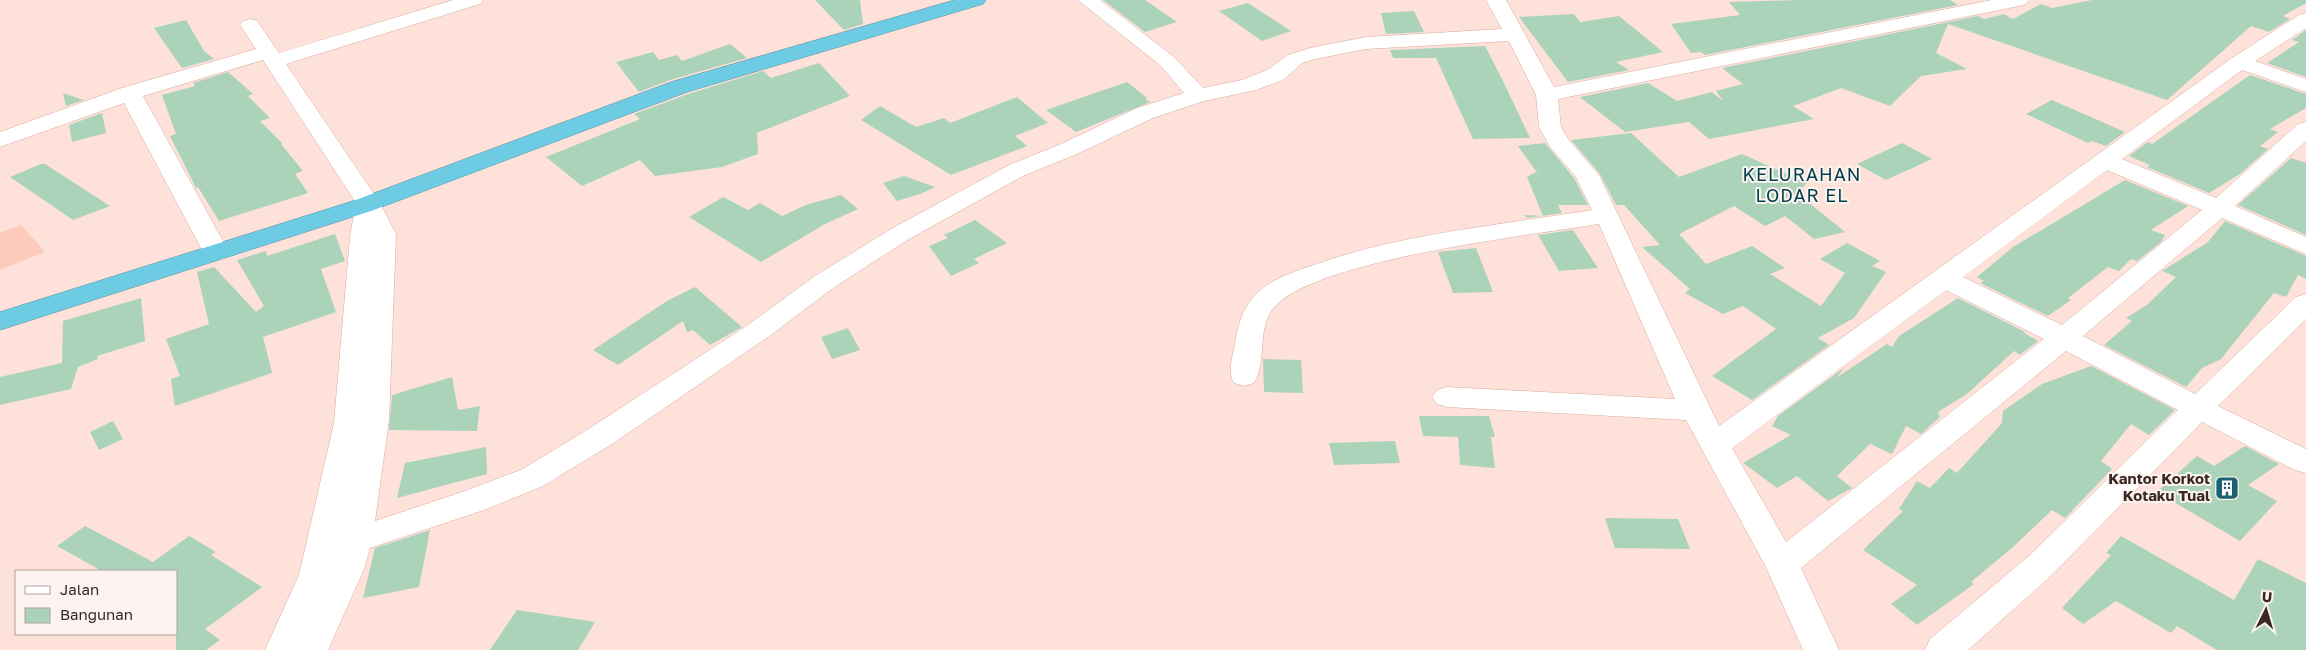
<svg xmlns="http://www.w3.org/2000/svg" width="2306" height="650" viewBox="0 0 2306 650" font-family="'Golos Text',sans-serif">
	<style>
		.green { fill: #fecabb }
		.building { fill: #aad3b9 }
		.lines { fill: none; stroke-linecap: round; stroke-linejoin: round }
		.minor-casing { stroke: #d9ab9e; stroke-width: 1 }
		.highway-casing { stroke: #5b92a0; stroke-width: 1 }
		.minor { fill: #fff; fill-rule: evenodd }
		.highway { fill: #6dcbe4; fill-rule: evenodd }
		.labels { text-anchor: middle; stroke-width: 4; stroke-linejoin: round; paint-order: stroke }
		.poi-label { font-size: 15px; font-weight: bold; fill: #392823; stroke: #fdf3f0; text-anchor: end }
		.quarter-label { font-size: 18px; letter-spacing: 1px; fill: #003e4b; stroke: #fdf3f0 }
	</style>
	<rect width="100%" height="100%" fill="#fee1d9"/>
	<polygon class="green" points="21,225 45,252 0,270 0,233"/>
	<g class="building">
		<polygon points="815,0 860,0 863,24 844,30"/>
		<polygon points="1103,0 1145,0 1177,22 1145,32"/>
		<polygon points="1801,0 1950,0 1958,5 1705,55 1701,52 1691,53 1671,24 1740,15 1729,2"/>
		<polygon points="2092,0 2306,0 2306,3 2283,16 2290,19 2269,32 2251,26 2167,100 1948,24 1936,53 1967,69 1921,76 1890,106 1841,88 1793,106 1814,119 1709,139 1689,122 1625,132 1580,97 1648,83 1677,101 1712,92 1723,101 1716,91 1743,84 1722,68 1978,16 1984,19 2004,14 2013,19 2041,4 2052,8"/>
		<polygon points="1248,3 1291,31 1262,41 1219,11"/>
		<polygon points="1414,11 1424,32 1386,34 1381,13"/>
		<polygon points="1574,14 1580,22 1619,16 1663,52 1616,62 1629,70 1568,82 1519,17"/>
		<polygon points="186,20 204,51 214,59 182,68 154,28"/>
		<polygon points="2306,30 2306,77 2267,63 2299,42 2292,40"/>
		<polygon points="730,44 747,58 670,80 639,92 616,62 653,52 659,60 677,55 682,61"/>
		<polygon points="1485,46 1503,81 1530,138 1473,139 1436,58 1393,58 1390,50"/>
		<polygon points="819,63 850,96 757,133 758,154 722,167 655,176 640,160 582,186 546,157 640,119 634,114 688,94 763,71 771,78"/>
		<polygon points="228,72 253,94 248,96 270,118 260,121 282,143 281,144 303,171 295,174 308,193 219,221 198,187 196,188 170,136 176,134 162,95 195,86 193,83"/>
		<polygon points="2250,75 2306,94 2306,108 2270,129 2278,132 2260,146 2268,149 2240,174 2209,193 2147,167 2150,165 2129,156 2148,142 2152,144"/>
		<polygon points="1127,82 1147,98 1145,99 1150,102 1076,132 1046,110"/>
		<polygon points="63,93 84,100 66,106"/>
		<polygon points="1017,97 1048,123 1015,136 1027,146 951,175 861,120 880,106 916,127 944,118 950,123"/>
		<polygon points="2052,100 2125,132 2106,146 2092,141 2088,143 2026,114"/>
		<polygon points="102,113 106,133 72,142 69,125"/>
		<polygon points="1631,133 1679,177 1742,154 1807,183 1797,193 1845,232 1814,239 1785,216 1765,226 1734,206 1679,234 1706,264 1752,246 1785,268 1770,274 1821,306 1845,273 1820,259 1847,243 1880,261 1872,266 1886,272 1854,318 1818,338 1829,345 1752,400 1712,376 1776,329 1743,306 1723,314 1685,293 1690,289 1642,247 1660,245 1624,205 1616,205 1600,174 1571,140"/>
		<polygon points="1545,143 1574,178 1588,205 1558,205 1562,213 1527,218 1525,215 1543,216 1527,177 1536,172 1543,181 1518,146"/>
		<polygon points="1902,143 1932,159 1886,180 1857,164"/>
		<polygon points="2291,158 2306,163 2306,235 2238,205"/>
		<polygon points="41,164 45,164 110,206 73,220 10,177"/>
		<polygon points="904,176 935,187 920,194 897,201 883,183"/>
		<polygon points="2125,180 2188,206 2151,230 2165,235 2161,242 2137,261 2131,259 2119,271 2108,267 2068,298 2071,300 2048,316 1980,283 1984,281 1977,277 2013,247"/>
		<polygon points="841,195 858,209 825,224 761,262 689,217 723,197 748,210 760,203 782,216 806,205"/>
		<polygon points="975,220 1007,243 974,259 979,263 951,276 929,246 948,238 944,235"/>
		<polygon points="2225,221 2306,256 2306,279 2298,275 2286,297 2274,293 2221,359 2202,368 2186,387 2104,345 2132,321 2126,318 2147,305 2176,277 2162,271 2208,242"/>
		<polygon points="1573,230 1598,268 1559,271 1538,235"/>
		<polygon points="335,234 345,261 321,269 336,312 263,337 272,373 175,406 171,379 180,376 166,339 209,324 197,272 214,267 256,312 264,306 237,260 266,251 267,256"/>
		<polygon points="1476,248 1493,292 1453,293 1438,252"/>
		<polygon points="695,287 742,327 710,345 693,330 687,332 683,321 618,365 593,350 667,301"/>
		<polygon points="141,298 145,341 97,356 98,359 78,367 71,389 0,405 0,377 62,363 63,321"/>
		<polygon points="1958,298 2025,332 2024,333 2038,341 2020,355 2014,351 1967,394 1938,412 1940,417 1921,434 1906,426 1892,454 1870,444 1837,476 1852,488 1828,501 1797,476 1777,488 1743,463 1791,435 1772,426 1778,416 1845,367 1836,378 1887,344 1892,347 1899,336"/>
		<polygon points="848,328 860,350 832,359 821,337"/>
		<polygon points="1263,359 1301,360 1303,393 1264,392"/>
		<polygon points="2091,366 2175,410 2149,435 2131,424 2101,461 2112,469 2065,518 2052,510 2013,547 1971,582 1974,584 1917,625 1891,604 1917,585 1863,550 1903,511 1899,509 1917,481 1930,488 1949,468 1957,473 2002,423 2003,411 2042,384"/>
		<polygon points="452,377 458,410 480,406 477,431 389,430 392,395"/>
		<polygon points="1419,416 1489,416 1495,437 1491,437 1495,468 1460,465 1458,437 1423,436"/>
		<polygon points="113,421 123,439 99,450 90,432"/>
		<polygon points="1395,441 1400,463 1334,465 1329,443"/>
		<polygon points="2245,446 2279,464 2248,485 2277,501 2240,541 2157,492 2197,456 2214,466"/>
		<polygon points="486,447 487,474 397,498 405,463"/>
		<polygon points="1605,518 1678,519 1690,549 1615,548"/>
		<polygon points="85,526 153,562 189,536 216,552 211,555 262,587 205,629 220,640 206,650 176,650 176,571 102,571 57,546"/>
		<polygon points="430,530 419,587 363,598 375,548"/>
		<polygon points="2121,536 2234,600 2258,559 2306,583 2306,650 2217,650 2177,626 2171,633 2116,601 2083,624 2062,608 2111,555 2106,553"/>
		<polygon points="517,610 595,622 578,650 490,650"/>
	</g>
	<g class="lines">
		<g class="minor-casing">
			<path id="minor" d="M453,0H483L480,4L286,64L380,203L396,234L389,420L375,521L462,492L521,470L590,428L748,325L815,276L891,229L1009,165L1061,144L1137,108L1184,93L1160,65L1078,0H1100L1174,57L1203,88L1242,80L1267,70L1288,55L1310,48L1366,37L1502,29L1486,0H1506L1554,87L1992,0H2029L2026,4L2019,6L1558,99L1561,127L1568,139L1599,175L1719,426L2232,58L2299,15L2306,13V28L2255,61L2306,79V92L2242,70L2122,159L2216,198L2298,124L2306,122V141L2235,206L2306,237V254L2222,218L2083,336L2195,394L2296,297L2306,294V319L2218,406L2306,449V473L2295,470L2202,422L2054,573L1968,650H1925L1930,639L2030,555L2178,410L2066,351L1801,568L1839,650H1803L1766,567L1686,420L1447,407L1437,404L1432,397L1437,390L1447,387L1675,399L1599,224C1533,235 1308,260 1272,310C1257,331 1267,362 1254,383L1244,386L1234,383C1227,372 1233,356 1235,343C1238,324 1244,305 1258,292C1275,277 1299,270 1320,263C1406,233 1502,225 1592,210L1576,177L1550,147L1539,127L1536,95L1509,41L1366,49L1315,59L1302,63L1283,80L1256,90L1204,101L1153,118L1077,154L1025,175L909,239L833,288L768,337L612,444L543,486L484,510L370,548L364,569L328,650H265L299,575L334,423L350,237L356,203L263,60L143,96L229,252L225,258L216,260L207,258L203,252L124,103L0,147V132L122,88L256,49L240,25L243,21L250,19L257,21L279,53ZM2107,170L2202,210L2062,325L1963,277ZM1946,290L2044,339L1786,542L1732,448Z"/>
		</g>
		<g class="highway-casing">
			<polygon id="highway" points="955,0 986,0 983,4 687,92 371,211 0,330 0,312 353,201 671,82"/>
		</g>
		<use href="#minor" class="minor"/>
		<use href="#highway" class="highway"/>
	</g>
	<defs>
		<g id="building-square" transform="scale(1.25)"><rect x="-9" y="-9" width="18" height="18" rx="4" fill="#1a6171" stroke="#fdf3f0"/><path d="M-4-6H4V6H1V3H-1V6H-4ZM-2.5-4.3h1.7v1.8h-1.7ZM.8-4.3h1.7v1.8H.8ZM-2.5-1h1.7V.8h-1.7ZM.8-1h1.7V.8H.8Z" fill="#fff"/></g>
	</defs>
	<g fill-rule="evenodd">
		<use href="#building-square" x="2227" y="488"/>
	</g>
	<g class="labels">
		<g class="poi-label">
			<text x="2210" y="484">Kantor Korkot<tspan x="2210" dy="17">Kotaku Tual</tspan></text>
		</g>
		<g class="quarter-label">
			<text x="1802" y="181">KELURAHAN<tspan x="1802" dy="21">LODAR EL</tspan></text>
		</g>
	</g>
	<rect x="15" y="570" width="162" height="65" fill="#fdf3f0" stroke="#afa29e"/>
	<rect x="25" y="586" width="25" height="8" fill="#ffffff" stroke="#afa29e"/>
	<text x="60" y="595" font-size="15" fill="#392823">Jalan</text>
	<rect x="25" y="608" width="25" height="15" fill="#aad3b9" stroke="#afa29e"/>
	<text x="60" y="620" font-size="15" fill="#392823">Bangunan</text>
	<g transform="translate(2266 610) rotate(5)" stroke="#fdf3f0" stroke-width="4" paint-order="stroke">
	<path d="M0-4L9 19L0 12L-9 19Z" fill="#392823"/>
	<text y="-8" font-size="14" font-weight="bold" text-anchor="middle" fill="#392823">U</text>
	</g>
</svg>
